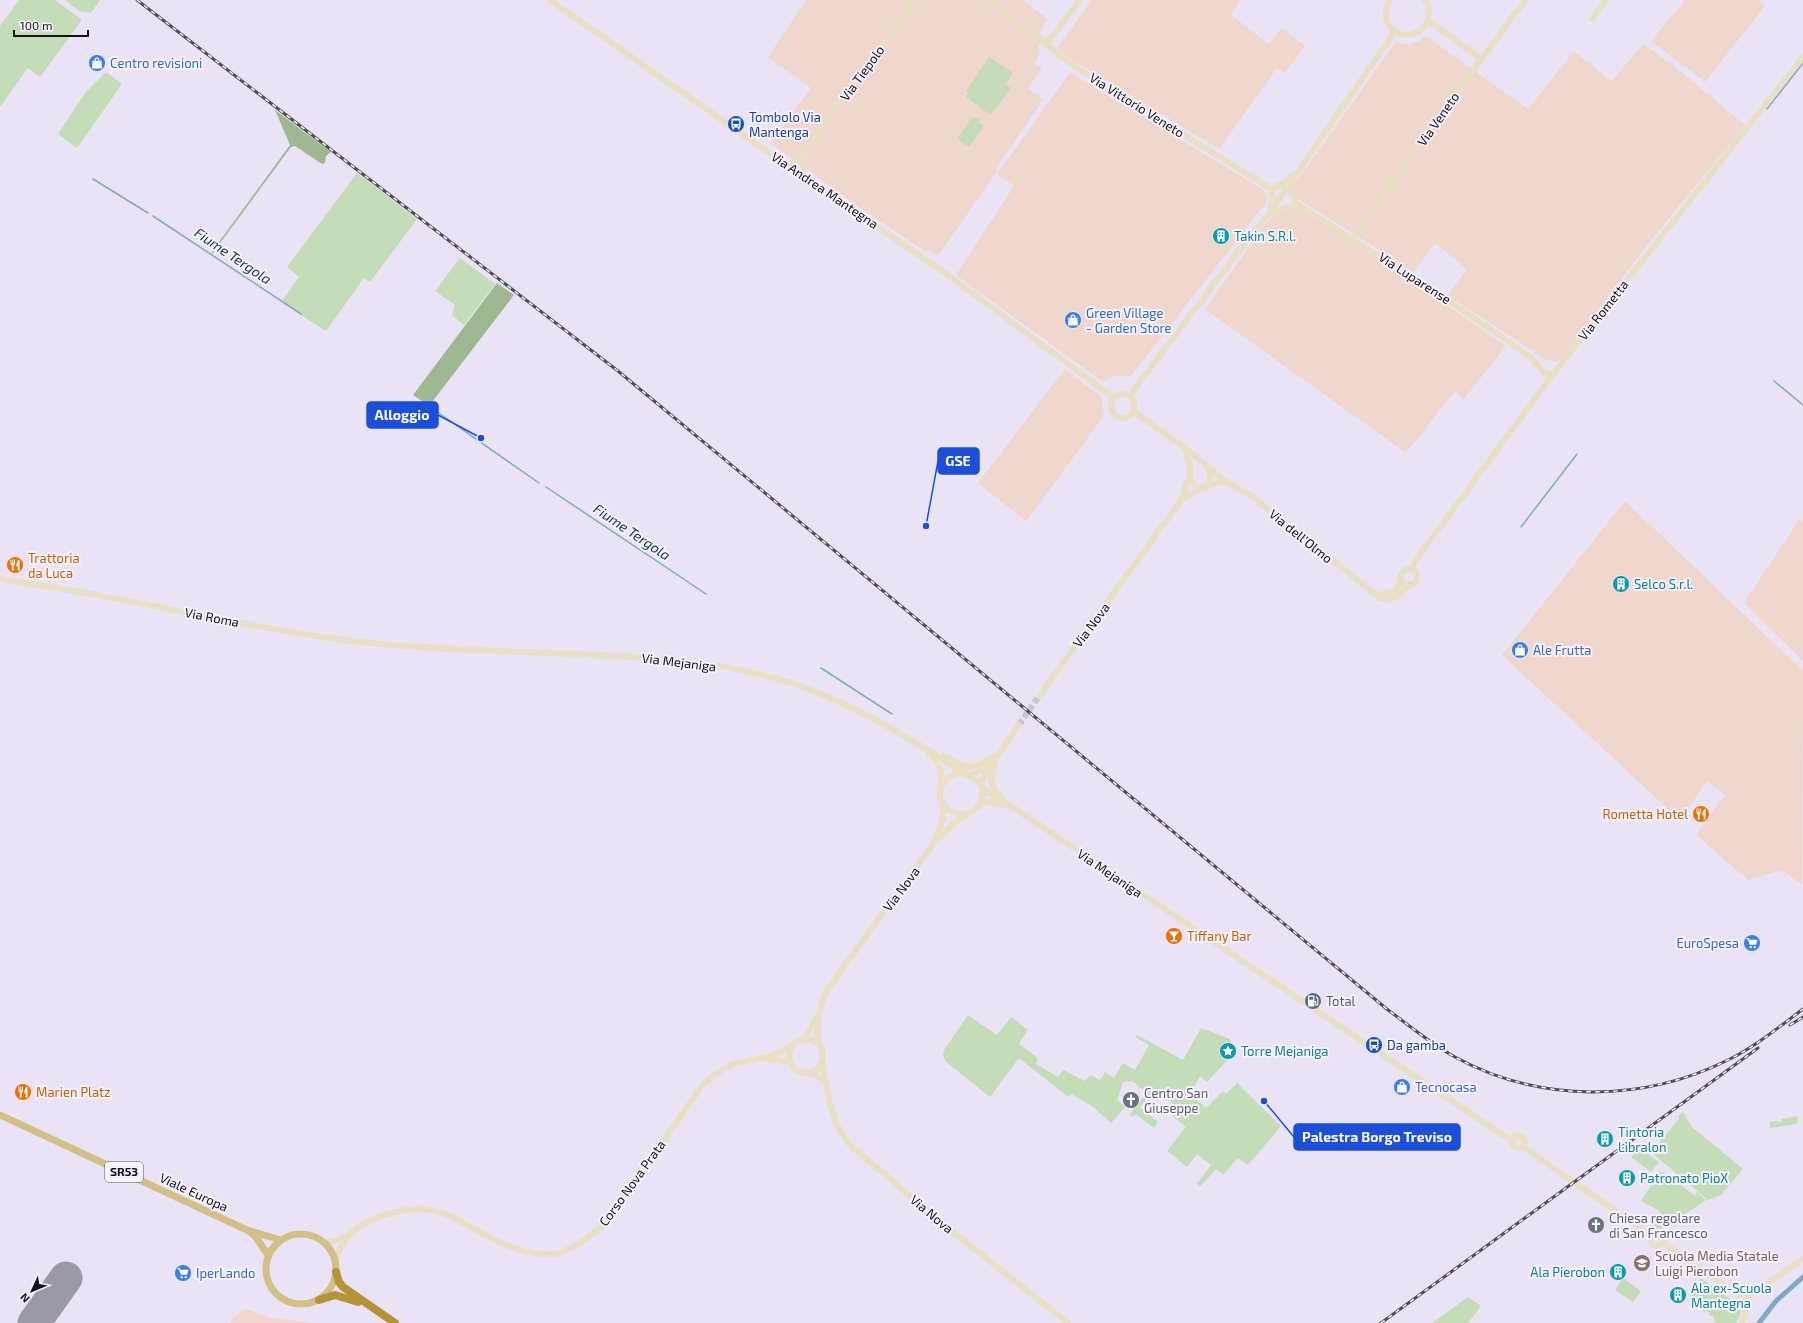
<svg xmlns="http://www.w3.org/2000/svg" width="1803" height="1323" viewBox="0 0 1803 1323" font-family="'Exo 2',sans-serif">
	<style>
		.industrial { fill: #efd7cd }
		.green { fill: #c4dcb7 }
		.forest { fill: #9fb892 }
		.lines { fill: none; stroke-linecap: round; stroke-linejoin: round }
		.stream { stroke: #7eabc2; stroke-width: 1.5 }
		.canal { stroke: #7eabc2; stroke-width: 5 }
		.runway { stroke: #9d98a5; stroke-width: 33 }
		.secondary-tunnel { stroke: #cac4d4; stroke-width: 6; stroke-dasharray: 6 3; stroke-linecap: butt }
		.secondary { stroke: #e9dfc4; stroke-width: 6 }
		.primary { stroke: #d3bf88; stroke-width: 7 }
		.highway { stroke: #b59439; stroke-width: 8 }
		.rail-casing { stroke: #504c55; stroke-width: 3 }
		.rail { stroke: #f6f1fd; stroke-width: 1.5; stroke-dasharray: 4.5; stroke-linecap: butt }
		.labels { text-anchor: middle; stroke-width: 4; stroke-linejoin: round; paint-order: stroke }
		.shield { fill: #f6f1fd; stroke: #57545c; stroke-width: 1 }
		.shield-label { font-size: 12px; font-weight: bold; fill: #131117 }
		.shop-label { font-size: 13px; fill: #366cbe; stroke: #f6f1fd; text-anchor: start }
		.street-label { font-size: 13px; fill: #131117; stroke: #f6f1fd }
		.transit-label { font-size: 13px; fill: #164399; stroke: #f6f1fd; text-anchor: start }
		.culture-label { font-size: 13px; fill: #0d838f; stroke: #f6f1fd; text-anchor: start }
		.food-label { font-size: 13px; fill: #c56008; stroke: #f6f1fd; text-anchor: start }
		.service-label { font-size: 13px; fill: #4e5e75; stroke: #f6f1fd; text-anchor: start }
		.worship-label { font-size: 13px; fill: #5b616d; stroke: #f6f1fd; text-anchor: start }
		.education-label { font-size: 13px; fill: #785e54; stroke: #f6f1fd; text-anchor: start }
		.water-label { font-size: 14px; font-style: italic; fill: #0e3648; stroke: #f6f1fd }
		.leader { fill: none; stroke: #1d4ed8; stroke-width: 1.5 }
		.callout-dot { fill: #1d4ed8; stroke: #f6f1fd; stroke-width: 1.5 }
		.callout { fill: #1d4ed8; stroke: #1d4ed8; stroke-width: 1.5 }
		.callout-label { font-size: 14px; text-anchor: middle; font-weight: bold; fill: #fff }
	</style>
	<rect width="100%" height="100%" fill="#eae3f5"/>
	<g class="industrial">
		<polygon points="806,0 1023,0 1048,19 1039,33 1045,37 1038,47 1040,52 1035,64 1042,69 1028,88 1043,100 996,168 998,170 938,256 929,249 926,252 862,209 770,143 811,88 768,57"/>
		<polygon points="1092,0 1241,0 1231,15 1269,44 1281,28 1305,46 1285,73 1277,68 1219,149 1072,60 1057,48"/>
		<polygon points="1685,0 1758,0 1765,6 1705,82 1651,41"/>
		<polygon points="1426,36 1528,109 1574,51 1611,81 1644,44 1675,67 1745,125 1644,249 1563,357 1557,362 1545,359 1447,295 1467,269 1435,243 1414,272 1295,197 1292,192 1293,186 1396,42 1405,45 1419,41"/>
		<polygon points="1070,73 1264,190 1267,197 1265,204 1131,376 1113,376 1103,382 956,275 1014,186 997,174"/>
		<polygon points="1297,207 1387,264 1506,346 1464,399 1455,391 1406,453 1205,309 1263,227 1276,213 1290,208"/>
		<polygon points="1065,369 1101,397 1104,416 1026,521 978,483"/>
		<polygon points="1625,501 1803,671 1802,885 1782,870 1748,880 1696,835 1725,795 1707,781 1680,820 1502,655"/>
		<polygon points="1800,519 1803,522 1803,661 1744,603"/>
		<polygon points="246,1309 272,1318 313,1323 230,1323 234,1317"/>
	</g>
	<g class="green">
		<polygon points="19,0 55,0 82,20 40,77 28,68 0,107 0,26"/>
		<polygon points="65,0 100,0 91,13 79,11"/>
		<polygon points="989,57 1013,73 1005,84 1011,88 991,115 966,97 968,93 966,91"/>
		<polygon points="106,72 122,84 77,148 58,134 86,92"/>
		<polygon points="975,117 981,119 979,122 984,126 969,147 957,139 970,120"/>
		<polygon points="357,173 417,219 370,282 364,278 326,331 281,302 299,277 287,267"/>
		<polygon points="460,258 495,284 464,325 452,315 455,305 435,291"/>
		<polygon points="968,1015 997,1035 1011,1017 1028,1030 1019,1044 1038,1058 1036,1064 1058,1077 1063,1070 1085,1081 1090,1075 1100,1080 1105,1072 1114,1078 1123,1063 1135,1070 1149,1045 1135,1037 1137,1035 1183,1060 1201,1028 1230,1039 1234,1053 1207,1082 1200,1076 1190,1094 1206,1108 1223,1091 1226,1094 1238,1082 1240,1086 1281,1126 1248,1165 1238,1158 1223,1175 1216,1169 1200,1187 1197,1184 1211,1165 1197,1154 1187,1167 1167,1151 1186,1127 1168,1112 1173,1104 1154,1090 1140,1107 1158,1122 1154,1128 1136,1114 1133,1117 1129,1115 1147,1093 1132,1081 1123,1082 1117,1100 1125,1107 1111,1123 1092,1106 1071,1094 1068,1097 1019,1058 990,1097 946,1062 943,1056 944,1050"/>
		<polygon points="1683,1112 1692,1127 1743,1169 1721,1195 1708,1200 1651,1152 1679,1119 1678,1116"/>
		<polygon points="1797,1116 1798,1122 1796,1122 1797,1124 1770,1128 1770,1122 1778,1121 1778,1123 1782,1122 1782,1119"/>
		<polygon points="1638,1147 1659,1162 1651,1172 1631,1157"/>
		<polygon points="1661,1171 1697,1197 1695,1194 1697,1192 1706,1200 1666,1227 1660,1229 1652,1227 1655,1222 1658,1224 1663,1216 1658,1210 1641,1201"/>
		<polygon points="1623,1278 1641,1291 1633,1302 1615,1290"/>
		<polygon points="1701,1278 1739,1305 1741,1313 1736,1323 1717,1323 1714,1322 1714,1317 1709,1315 1709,1313 1706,1310 1705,1312 1693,1304 1695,1300 1691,1297 1695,1291 1693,1289"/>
		<polygon points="1468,1297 1481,1306 1468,1323 1432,1323"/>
	</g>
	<g class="forest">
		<polygon points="275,110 331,152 326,156 325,163 322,164 295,146 291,147 212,254 211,253 290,145"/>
		<polygon points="497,283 514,295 429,406 413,395"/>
	</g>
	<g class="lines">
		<g class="stream">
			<polyline points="1767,109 1803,63"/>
			<polyline points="93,179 148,213"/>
			<polyline points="153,216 301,314"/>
			<polyline points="1774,381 1803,405"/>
			<polyline points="433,409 539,483"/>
			<polyline points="546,487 706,594"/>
			<polyline points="1521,527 1577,454"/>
			<polyline points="821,668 892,714"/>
		</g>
		<polyline class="canal" points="1759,1323 1776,1301 1803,1277"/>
		<polyline class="runway" points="34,1323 66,1278"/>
		<polyline class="secondary-tunnel" points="1019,725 1039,696"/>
		<g class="secondary">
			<polyline points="550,0 752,141 945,273 1113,397"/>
			<polyline points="987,0 1076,67 1271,189 1282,184 1293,176"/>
			<path d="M1390,0C1386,5 1385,11 1386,18C1393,49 1443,33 1425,0"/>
			<polyline points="1592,19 1606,0"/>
			<polyline points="1428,20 1481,59"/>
			<polyline points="1046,44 1080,0"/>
			<polyline points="789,165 801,156 916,0"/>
			<polyline points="803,175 803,161 806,152"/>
			<polyline points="1293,176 1290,191 1297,204 1449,301 1529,356 1545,373 1553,374"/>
			<polyline points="1273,208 1395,31"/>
			<polyline points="1269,214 1297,204"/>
			<polyline points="1353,239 1449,103 1525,0"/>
			<circle cx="1123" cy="406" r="12"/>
			<polyline points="1130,395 1242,247 1269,214 1273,200 1271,189"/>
			<path d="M1134,412L1185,448L1225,481L1250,495L1380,598C1396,602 1399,594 1410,585"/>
			<polyline points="1189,475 1191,481 1198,489"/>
			<polyline points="1207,485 1210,478 1209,469"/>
			<polyline points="1182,499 1198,489 1225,481"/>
			<circle cx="1409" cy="577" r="8"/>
			<polyline points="1412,570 1417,558 1438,530 1553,374 1803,57"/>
			<path d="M0,579C104,593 206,619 309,635C389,648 469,650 549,653C626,656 704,658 778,679C840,697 898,730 951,765C967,776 997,783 976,809"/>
			<path d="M1375,595C1387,594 1398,594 1401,579"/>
			<polyline points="1039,696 1182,499 1191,470 1185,450"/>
			<polyline points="930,754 936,761 941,771 940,798 947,809 960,815 971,812 984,804 990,802 1004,805"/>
			<path d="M944,756C971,771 969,770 995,756"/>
			<path d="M995,764C989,781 990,785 1002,798"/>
			<polyline points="970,775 979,771 989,762"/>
			<path d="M942,785C947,777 953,773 963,773"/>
			<polyline points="980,785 985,774 1019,725"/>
			<polyline points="982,788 1017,810 1506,1137 1513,1139"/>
			<polyline points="935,841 943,819 943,804"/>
			<circle cx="806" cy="1056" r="17"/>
			<polyline points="804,1039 816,1019"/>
			<path d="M818,1043C816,1025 819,1007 827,990L933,844L954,823L967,814"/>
			<polyline points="765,1059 790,1062"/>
			<polyline points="822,1064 830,1104 836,1124 849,1144 943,1224 1068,1323"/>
			<polyline points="811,1073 817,1076 826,1083"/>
			<polyline points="1513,1139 1517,1136 1523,1137 1525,1142 1523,1147"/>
			<polyline points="1513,1139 1512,1143 1515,1147 1520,1148 1523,1147"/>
			<polyline points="1523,1147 1651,1235"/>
			<polyline points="1651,1235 1650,1240 1653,1245 1658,1246 1663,1243"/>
			<polyline points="1651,1235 1656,1232 1661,1234 1664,1238 1663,1243"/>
			<polyline points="323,1242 334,1241 350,1235"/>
			<polyline points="1663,1243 1734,1291 1748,1296"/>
			<path d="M335,1263C339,1244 353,1228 371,1220C393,1211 422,1204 445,1214C473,1226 498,1246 528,1252C536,1253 547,1256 555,1254C573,1250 596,1232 609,1220L701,1087L715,1074L733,1064L771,1056L791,1047"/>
			<path d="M1735,1291C1743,1306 1750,1304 1742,1323"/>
			<polyline points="1746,1306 1748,1296 1803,1259"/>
		</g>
		<g class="primary">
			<polyline points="0,1115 247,1230 281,1240"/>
			<polyline points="249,1231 255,1236 268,1255"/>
			<circle cx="301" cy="1269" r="35"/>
		</g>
		<g class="highway">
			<polyline points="336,1272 339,1282 343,1287 395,1323"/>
			<polyline points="319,1300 335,1295 358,1302"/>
		</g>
		<g class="rail-casing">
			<g id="rail">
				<path d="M137,0L618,371L1388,1010C1410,1026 1431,1044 1455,1057C1539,1103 1642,1103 1728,1060C1755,1047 1779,1027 1803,1009"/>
				<polyline points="1790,1025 1803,1017"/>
				<polyline points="1381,1323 1758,1048"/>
			</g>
		</g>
		<use href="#rail" class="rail"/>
	</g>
	<defs>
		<g id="shop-disc" transform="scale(0.9)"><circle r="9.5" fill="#3f7fe0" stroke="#f6f1fd"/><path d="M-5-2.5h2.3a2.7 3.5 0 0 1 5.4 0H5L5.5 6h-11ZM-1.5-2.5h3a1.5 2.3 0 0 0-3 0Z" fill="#fff"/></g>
		<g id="bus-disc" transform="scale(0.9)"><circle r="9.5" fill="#1a4fb4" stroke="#f6f1fd"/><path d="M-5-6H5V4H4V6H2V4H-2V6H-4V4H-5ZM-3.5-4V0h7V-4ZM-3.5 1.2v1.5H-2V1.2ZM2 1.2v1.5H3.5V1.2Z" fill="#fff"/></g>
		<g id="building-disc" transform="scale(0.9)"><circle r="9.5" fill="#0f9aa8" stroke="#f6f1fd"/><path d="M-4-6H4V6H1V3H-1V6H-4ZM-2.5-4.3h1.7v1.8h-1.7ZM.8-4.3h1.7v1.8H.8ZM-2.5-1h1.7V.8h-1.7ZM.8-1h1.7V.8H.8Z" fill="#fff"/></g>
		<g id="restaurant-disc" transform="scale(0.9)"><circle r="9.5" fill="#e8710a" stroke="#f6f1fd"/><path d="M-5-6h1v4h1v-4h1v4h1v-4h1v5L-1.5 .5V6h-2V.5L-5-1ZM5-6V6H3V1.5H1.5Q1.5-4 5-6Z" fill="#fff"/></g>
		<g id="bar-disc" transform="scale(0.9)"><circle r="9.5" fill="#e8710a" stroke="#f6f1fd"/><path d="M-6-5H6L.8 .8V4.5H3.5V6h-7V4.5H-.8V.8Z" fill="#fff"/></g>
		<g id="supermarket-disc" transform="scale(0.9)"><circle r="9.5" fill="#3f7fe0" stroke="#f6f1fd"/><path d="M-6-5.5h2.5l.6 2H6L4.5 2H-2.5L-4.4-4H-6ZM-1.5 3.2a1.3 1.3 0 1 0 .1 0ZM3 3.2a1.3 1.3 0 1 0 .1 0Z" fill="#fff"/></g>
		<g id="fuel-disc" transform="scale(0.9)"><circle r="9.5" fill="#5c6f8a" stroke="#f6f1fd"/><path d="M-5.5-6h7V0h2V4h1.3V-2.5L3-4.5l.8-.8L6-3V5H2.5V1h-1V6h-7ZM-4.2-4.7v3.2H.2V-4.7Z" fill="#fff"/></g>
		<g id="sight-disc" transform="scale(0.9)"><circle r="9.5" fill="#0f9aa8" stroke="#f6f1fd"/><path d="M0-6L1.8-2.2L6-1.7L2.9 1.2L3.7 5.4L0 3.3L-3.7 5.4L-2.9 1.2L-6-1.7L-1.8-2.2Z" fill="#fff"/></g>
		<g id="church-disc" transform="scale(0.9)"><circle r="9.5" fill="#6b7280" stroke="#f6f1fd"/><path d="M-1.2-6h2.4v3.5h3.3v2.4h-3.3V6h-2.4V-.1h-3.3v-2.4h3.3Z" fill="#fff"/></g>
		<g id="school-disc" transform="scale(0.9)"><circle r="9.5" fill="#8d6e63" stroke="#f6f1fd"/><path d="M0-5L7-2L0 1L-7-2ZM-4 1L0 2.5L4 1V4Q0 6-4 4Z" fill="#fff"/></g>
	</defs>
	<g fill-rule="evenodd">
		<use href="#shop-disc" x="97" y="63"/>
		<use href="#bus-disc" x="736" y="124"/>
		<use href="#building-disc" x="1221" y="236"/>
		<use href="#shop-disc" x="1073" y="320"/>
		<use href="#restaurant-disc" x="15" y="565"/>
		<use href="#building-disc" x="1621" y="584"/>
		<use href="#shop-disc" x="1520" y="650"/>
		<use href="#restaurant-disc" x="1701" y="814"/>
		<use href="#bar-disc" x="1174" y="936"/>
		<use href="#supermarket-disc" x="1752" y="943"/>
		<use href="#fuel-disc" x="1313" y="1001"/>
		<use href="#bus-disc" x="1374" y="1045"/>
		<use href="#sight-disc" x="1228" y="1051"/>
		<use href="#shop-disc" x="1402" y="1087"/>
		<use href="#restaurant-disc" x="23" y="1092"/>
		<use href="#church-disc" x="1131" y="1100"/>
		<use href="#building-disc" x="1605" y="1139"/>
		<use href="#building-disc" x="1627" y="1178"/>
		<use href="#church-disc" x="1596" y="1225"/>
		<use href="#school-disc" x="1642" y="1263"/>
		<use href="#building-disc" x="1618" y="1272"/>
		<use href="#supermarket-disc" x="183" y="1273"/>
		<use href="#building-disc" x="1678" y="1295"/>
	</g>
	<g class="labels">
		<rect class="shield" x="105" y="1162" width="38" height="20" rx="3"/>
		<g class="shield-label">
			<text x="124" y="1176">SR53</text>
		</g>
		<g class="shop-label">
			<text x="110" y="68">Centro revisioni</text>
			<text x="1086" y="318">Green Village<tspan x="1086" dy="15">- Garden Store</tspan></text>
			<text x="1533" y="655">Ale Frutta</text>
			<text x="1739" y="948" text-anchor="end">EuroSpesa</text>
			<text x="1415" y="1092">Tecnocasa</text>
			<text x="196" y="1278">IperLando</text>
		</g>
		<g class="street-label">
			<text transform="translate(862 73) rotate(-54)" y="5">Via Tiepolo</text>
			<text transform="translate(1137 105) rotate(32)" y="5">Via Vittorio Veneto</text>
			<text transform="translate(1438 119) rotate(-55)" y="5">Via Veneto</text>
			<text transform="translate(825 190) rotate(34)" y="5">Via Andrea Mantegna</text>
			<text transform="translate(1415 278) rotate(33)" y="5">Via Luparense</text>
			<text transform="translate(1603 310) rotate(-52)" y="5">Via Rometta</text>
			<text transform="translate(1301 536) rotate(39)" y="5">Via dell'Olmo</text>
			<text transform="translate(212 617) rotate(11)" y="5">Via Roma</text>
			<text transform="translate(1091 625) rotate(-53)" y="5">Via Nova</text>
			<text transform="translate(679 662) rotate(7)" y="5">Via Mejaniga</text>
			<text transform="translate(1110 873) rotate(34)" y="5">Via Mejaniga</text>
			<text transform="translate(901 889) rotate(-53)" y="5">Via Nova</text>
			<text transform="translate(632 1183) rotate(-54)" y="5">Corso Nova Prata</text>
			<text transform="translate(194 1192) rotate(25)" y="5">Viale Europa</text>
			<text transform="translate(932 1214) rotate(40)" y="5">Via Nova</text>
		</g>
		<g class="transit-label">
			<text x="749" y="122">Tombolo Via<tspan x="749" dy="15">Mantenga</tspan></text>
			<text x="1387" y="1050">Da gamba</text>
		</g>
		<g class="culture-label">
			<text x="1234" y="241">Takin S.R.l.</text>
			<text x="1634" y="589">Selco S.r.l.</text>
			<text x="1241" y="1056">Torre Mejaniga</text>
			<text x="1618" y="1137">Tintoria<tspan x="1618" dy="15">Libralon</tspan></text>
			<text x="1640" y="1183">Patronato PioX</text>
			<text x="1605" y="1277" text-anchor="end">Ala Pierobon</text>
			<text x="1691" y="1293">Ala ex-Scuola<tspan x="1691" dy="15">Mantegna</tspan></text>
		</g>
		<g class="food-label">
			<text x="28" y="563">Trattoria<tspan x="28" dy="15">da Luca</tspan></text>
			<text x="1688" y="819" text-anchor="end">Rometta Hotel</text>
			<text x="1187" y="941">Tiffany Bar</text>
			<text x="36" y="1097">Marien Platz</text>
		</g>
		<g class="service-label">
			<text x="1326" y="1006">Total</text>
		</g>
		<g class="worship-label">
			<text x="1144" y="1098">Centro San<tspan x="1144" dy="15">Giuseppe</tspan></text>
			<text x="1609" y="1223">Chiesa regolare<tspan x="1609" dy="15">di San Francesco</tspan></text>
		</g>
		<g class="education-label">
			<text x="1655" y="1261">Scuola Media Statale<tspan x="1655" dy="15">Luigi Pierobon</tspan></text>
		</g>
		<g class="water-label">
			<text transform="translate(233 256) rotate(34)" y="5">Fiume Tergola</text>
			<text transform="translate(632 532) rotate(34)" y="5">Fiume Tergola</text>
		</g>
	</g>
	<path class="leader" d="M481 438L438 415M926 526L938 461M1264 1101L1294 1137"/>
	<g class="callout-dot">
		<circle cx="481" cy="438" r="4"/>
		<circle cx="926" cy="526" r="4"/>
		<circle cx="1264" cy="1101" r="4"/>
	</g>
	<g class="callout">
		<rect x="367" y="402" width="71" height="26" rx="4"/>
		<rect x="938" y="448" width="41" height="26" rx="4"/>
		<rect x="1294" y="1124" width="166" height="26" rx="4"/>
	</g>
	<g class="callout-label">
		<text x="402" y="420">Alloggio</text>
		<text x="958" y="466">GSE</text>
		<text x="1377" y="1142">Palestra Borgo Treviso</text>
	</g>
	<g transform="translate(32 1291) rotate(226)" stroke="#f6f1fd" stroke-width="3" paint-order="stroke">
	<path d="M0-3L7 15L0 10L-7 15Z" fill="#131117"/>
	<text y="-6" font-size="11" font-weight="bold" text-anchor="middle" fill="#131117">N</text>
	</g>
	<path d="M14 30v6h74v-6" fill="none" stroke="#131117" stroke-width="2"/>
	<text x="20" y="30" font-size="12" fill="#131117" stroke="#f6f1fd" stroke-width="3" paint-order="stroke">100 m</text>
</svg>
